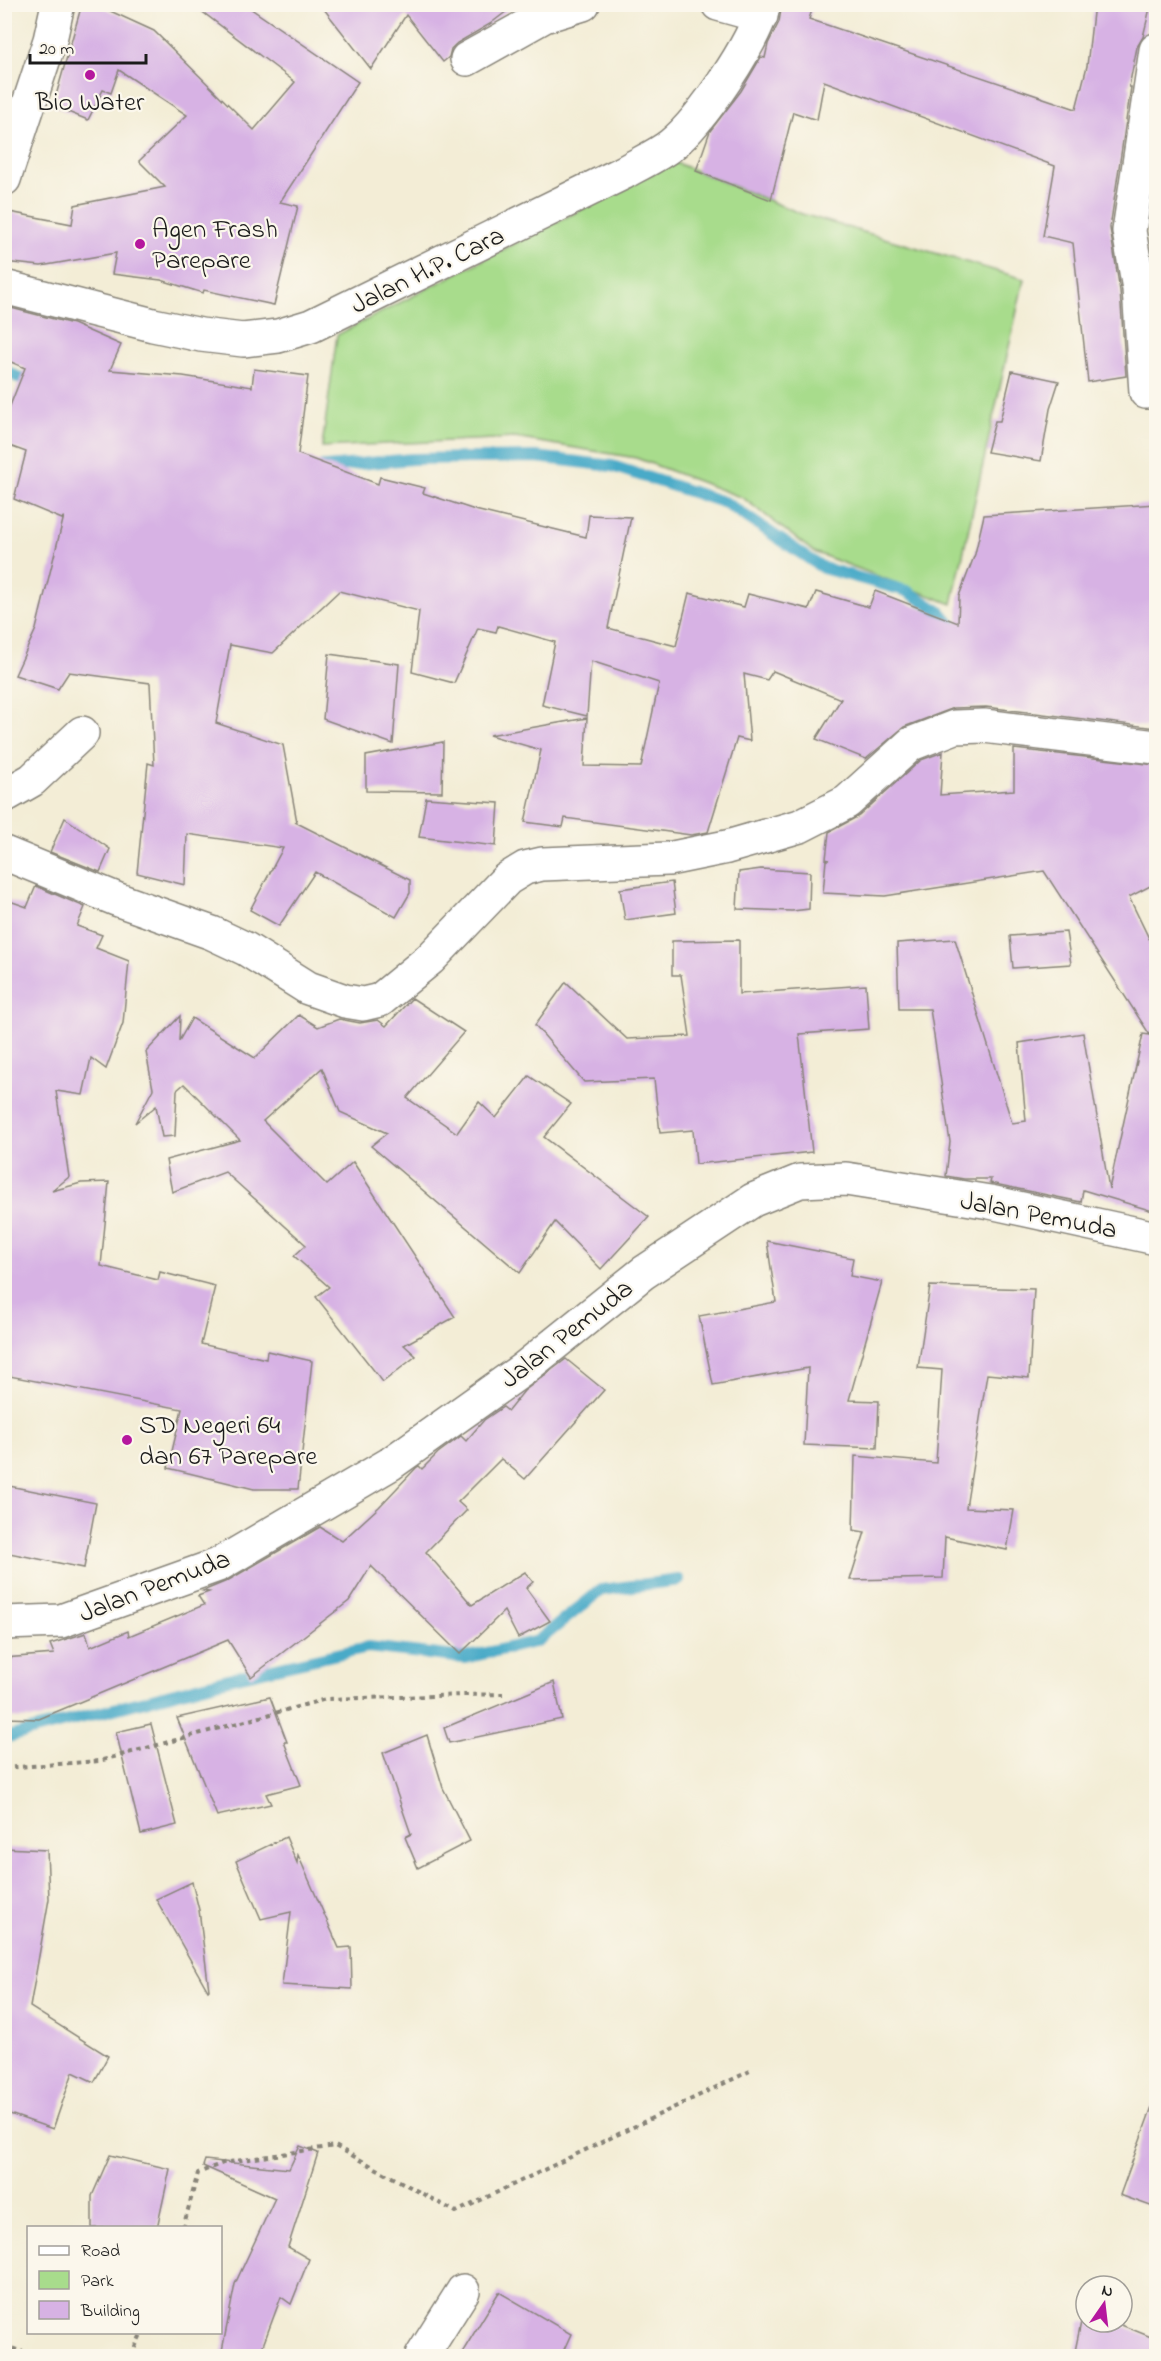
<svg xmlns="http://www.w3.org/2000/svg" width="1161" height="2361" viewBox="0 0 1161 2361" font-family="'Indie Flower',sans-serif">
	<style>
		.green { fill: #a8dc8c; stroke: #627c54; stroke-width: 1.5 }
		.lines { fill: none; stroke-linecap: round; stroke-linejoin: round }
		.stream { stroke: #49aac8; stroke-width: 12 }
		.building { fill: #d7b2e4 }
		.minor-casing { stroke: #888479; stroke-width: 36 }
		.tertiary-casing { stroke: #888479; stroke-width: 36 }
		.path { stroke: #888479; stroke-width: 4; stroke-dasharray: 4.5 4.5; stroke-linecap: butt }
		.minor { stroke: #fff; stroke-width: 33 }
		.tertiary { stroke: #fff; stroke-width: 33 }
		.poi-dot { fill: #b5179e; stroke: #fbf7ec; stroke-width: 2 }
		.labels { text-anchor: middle; stroke-width: 4.5; stroke-linejoin: round; paint-order: stroke }
		.poi-label { font-size: 27px; fill: #1c1c1c; stroke: #fbf7ec; text-anchor: start }
		.street-label { font-size: 27px; fill: #1c1c1c; stroke: #fbf7ec }
	</style>
	<rect width="100%" height="100%" fill="#fbf7ec"/>
	<filter id="ink" filterUnits="userSpaceOnUse"><feTurbulence type="fractalNoise" baseFrequency=".0167" numOctaves="2"/><feDisplacementMap in="SourceGraphic" scale="12" xChannelSelector="R" yChannelSelector="G"/><feConvolveMatrix kernelMatrix="1 2 1 2 8 2 1 2 1" color-interpolation-filters="sRGB"/></filter>
	<filter id="wash" filterUnits="userSpaceOnUse"><feTurbulence type="fractalNoise" baseFrequency=".008" numOctaves="4" result="noise"/><feDisplacementMap in="SourceGraphic" scale="24" xChannelSelector="R" yChannelSelector="G"/><feGaussianBlur stdDeviation="1.35" result="paint"/><feColorMatrix in="noise" values="0 0 0 0 0 0 0 0 0 0 0 0 0 0 0 0 0 1.4 0 .05"/><feComposite in="paint" operator="in"/></filter>
	<g filter="url(#wash)">
		<rect width="100%" height="100%" fill="#f3edd6"/>
		<polygon class="green" points="674,162 802,214 1024,279 952,604 814,552 743,498 636,458 515,438 322,447 337,335"/>
		<g class="lines">
			<g class="stream">
				<polyline points="4,370 35,386"/>
				<polyline points="316,468 412,459 536,457 612,466 726,503 823,568 907,591 939,611 954,628"/>
				<polyline points="4,1738 228,1679 368,1647 465,1658 538,1641 601,1590 679,1580"/>
			</g>
		</g>
		<g id="blocks">
			<g class="building">
				<polygon points="82,4 95,4 154,31 254,130 295,82 192,4 244,4 358,82 280,202 298,206 274,305 204,290 203,293 161,280 112,274 116,253 41,266 4,262 4,211 72,224 75,205 165,187 139,161 187,115 119,70 111,93 103,90 88,120 53,106"/>
				<polygon points="320,4 516,4 490,24 457,43 451,49 449,57 443,62 406,15 371,69"/>
				<polygon points="782,4 814,4 809,19 1076,109 1087,66 1094,4 1151,4 1143,37 1137,47 1129,87 1131,87 1110,228 1120,291 1126,376 1088,382 1073,243 1043,236 1055,166 824,81 817,120 793,112 771,200 696,171 710,131 741,91 761,57 765,58 768,44 779,22"/>
				<polygon points="7,307 73,324 121,345 110,370 183,376 252,387 254,369 308,376 298,454 378,484 380,477 425,488 423,493 475,510 586,537 589,515 631,517 608,628 676,646 689,593 744,607 748,594 809,609 816,592 869,607 875,591 958,623 959,596 975,554 984,515 1156,504 1156,728 986,707 954,708 904,727 866,759 816,739 841,699 773,671 767,680 744,674 750,741 737,738 708,832 691,835 565,818 563,827 525,822 541,750 489,735 587,718 584,766 641,767 659,683 591,661 587,716 542,705 555,642 498,626 496,632 478,628 454,683 412,672 419,611 339,591 273,653 230,645 216,723 283,745 297,822 295,822 410,880 410,893 396,917 315,872 279,926 250,910 283,848 187,834 185,885 137,873 148,763 154,765 150,683 69,672 58,689 15,675 36,629 64,516 62,519 14,499 26,452 4,444 4,421 25,368 4,359 4,314"/>
				<polygon points="1012,371 1059,381 1050,409 1041,461 987,452 995,421 1000,421"/>
				<polygon points="329,654 399,664 393,744 323,719"/>
				<polygon points="443,742 442,792 366,791 366,756"/>
				<polygon points="1014,749 1156,765 1156,883 1129,897 1156,953 1156,1212 1083,1190 1081,1202 990,1183 991,1179 964,1179 946,1176 950,1142 930,1009 899,1009 897,943 955,939 1012,1123 1026,1121 1019,1043 1083,1033 1109,1189 1143,1034 1150,1035 1044,871 885,896 823,893 826,860 829,860 826,859 829,832 859,816 921,760 943,752 940,795 1014,790"/>
				<polygon points="426,798 499,803 496,846 419,837"/>
				<polygon points="65,818 110,849 100,872 50,852"/>
				<polygon points="761,869 810,872 809,909 792,911 737,909 739,872"/>
				<polygon points="672,882 676,913 625,920 620,889"/>
				<polygon points="36,886 85,907 77,926 102,935 96,948 129,961 123,1023 106,1069 91,1058 83,1095 56,1091 69,1177 52,1191 81,1183 109,1182 101,1266 158,1280 160,1272 215,1286 201,1344 266,1359 267,1351 312,1361 298,1489 254,1489 168,1468 182,1409 4,1375 4,899 27,907"/>
				<polygon points="1066,932 1071,964 1013,968 1010,936"/>
				<polygon points="739,940 739,994 866,985 869,1029 799,1034 812,1152 696,1164 693,1130 660,1133 654,1079 584,1082 535,1025 566,982 627,1039 690,1036 681,975 672,975 672,941"/>
				<polygon points="412,998 464,1032 407,1098 457,1133 479,1102 496,1118 529,1076 571,1104 544,1137 649,1217 601,1269 555,1222 520,1273 371,1146 387,1133 340,1112 322,1068 263,1121 327,1185 353,1162 455,1317 404,1345 416,1356 383,1382 316,1297 329,1287 294,1256 306,1245 225,1172 172,1192 166,1160 240,1140 184,1084 177,1090 175,1136 162,1137 156,1106 135,1123 153,1089 146,1052 180,1016 179,1041 192,1018 255,1058 299,1015 318,1027 339,1019 360,1023 378,1020 386,1026"/>
				<polygon points="767,1241 853,1258 850,1276 882,1282 849,1400 879,1401 877,1448 804,1445 808,1368 713,1385 699,1316 776,1302"/>
				<polygon points="930,1286 1034,1289 1029,1378 987,1374 966,1508 1014,1510 1007,1550 945,1537 943,1578 850,1580 865,1532 853,1530 855,1456 936,1463 942,1370 918,1368"/>
				<polygon points="566,1359 604,1390 525,1479 501,1459 458,1502 467,1510 426,1552 472,1605 525,1572 533,1582 526,1588 550,1621 518,1638 504,1611 460,1654 371,1566 349,1601 251,1677 228,1640 39,1719 4,1718 4,1658 54,1654 50,1644 86,1633 90,1647 128,1631 129,1636 204,1605 198,1596 209,1592 203,1591 227,1581 320,1527 342,1541 379,1507 416,1468 419,1466 422,1469 438,1453 461,1436 466,1441 484,1420 503,1407 508,1411 524,1391"/>
				<polygon points="4,1485 96,1503 84,1568 4,1552"/>
				<polygon points="554,1682 562,1719 449,1743 444,1728"/>
				<polygon points="270,1697 287,1742 284,1742 301,1785 266,1794 271,1804 217,1816 177,1718"/>
				<polygon points="151,1724 177,1825 141,1834 116,1732"/>
				<polygon points="427,1735 443,1788 470,1841 418,1868 405,1837 411,1834 383,1753"/>
				<polygon points="286,1837 297,1863 298,1855 339,1948 351,1947 352,1989 282,1985 291,1912 261,1919 236,1861"/>
				<polygon points="4,1848 47,1850 49,1899 30,2007 108,2056 94,2082 73,2072 53,2129 4,2112"/>
				<polygon points="192,1882 199,1910 209,1990 208,1991 156,1899"/>
				<polygon points="1153,2104 1156,2104 1156,2208 1120,2195"/>
				<polygon points="300,2146 318,2153 288,2247 309,2259 291,2304 281,2297 259,2356 221,2356 235,2284 275,2198 203,2166 205,2160 289,2169"/>
				<polygon points="110,2155 170,2169 157,2228 92,2228 92,2196"/>
				<polygon points="499,2292 571,2334 561,2356 460,2356"/>
				<polygon points="1081,2322 1114,2322 1156,2339 1156,2356 1074,2356"/>
			</g>
		</g>
	</g>
	<g filter="url(#ink)">
		<use href="#blocks" fill-opacity="0" stroke="#888479" stroke-width="1.5"/>
		<g class="lines">
			<g class="minor-casing">
				<g id="minor">
					<polyline points="718,4 761,16"/>
					<polyline points="467,59 544,16 583,4"/>
					<path d="M4,287L153,325L201,335L243,340L278,336L311,326L623,173C638,164 657,156 671,145C702,120 754,43 764,4"/>
					<polyline points="1146,392 1139,289 1129,231 1156,50"/>
					<polyline points="4,796 32,780 82,733"/>
					<polyline points="4,853 116,899 212,933 246,949 308,988 345,1001 363,1004 380,1000 430,959 507,879 525,868 542,864 668,859 727,847 800,826 847,802 911,744 955,727 984,726 1156,747"/>
					<polyline points="422,2356 463,2291"/>
				</g>
			</g>
			<g class="tertiary-casing">
				<g id="tertiary">
					<polyline points="4,179 50,40 58,4"/>
					<polyline points="4,1623 61,1621 218,1565 390,1464 522,1370 643,1273 753,1200 800,1181 846,1179 990,1202 1156,1238"/>
				</g>
			</g>
			<g class="path">
				<polyline points="4,1768 99,1761 326,1699 503,1694"/>
				<polyline points="183,2228 198,2173 223,2163 335,2146 456,2212 750,2071"/>
				<polyline points="4,2346 38,2356"/>
				<polyline points="131,2356 142,2332"/>
			</g>
			<use href="#minor" class="minor"/>
			<use href="#tertiary" class="tertiary"/>
		</g>
	</g>
	<g class="poi-dot">
		<circle cx="90" cy="75" r="6"/>
		<circle cx="140" cy="244" r="6"/>
		<circle cx="127" cy="1440" r="6"/>
	</g>
	<g class="labels">
		<g class="poi-label">
			<text x="90" y="110" text-anchor="middle">Bio Water</text>
			<text x="152" y="237">Agen Frash<tspan x="152" dy="31">Parepare</tspan></text>
			<text x="139" y="1433">SD Negeri 64<tspan x="139" dy="31">dan 67 Parepare</tspan></text>
		</g>
		<g class="street-label">
			<text transform="translate(427 269) rotate(-26)" y="9">Jalan H.P. Cara</text>
			<text transform="translate(1039 1214) rotate(11)" y="9">Jalan Pemuda</text>
			<text transform="translate(566 1333) rotate(-38)" y="9">Jalan Pemuda</text>
			<text transform="translate(154 1585) rotate(-21)" y="9">Jalan Pemuda</text>
		</g>
	</g>
	<rect width="1161" height="2361" fill="none" stroke="#fbf7ec" stroke-width="24"/>
	<rect x="27" y="2226" width="195" height="108" fill="#fbf7ec" stroke="#a29f99" stroke-width="1.5"/>
	<rect x="39" y="2246" width="30" height="9" fill="#ffffff" stroke="#a29f99" stroke-width="1.5"/>
	<text x="81" y="2256" font-size="18" fill="#1c1c1c">Road</text>
	<rect x="39" y="2271" width="30" height="18" fill="#a8dc8c" stroke="#a29f99" stroke-width="1.5"/>
	<text x="81" y="2286" font-size="18" fill="#1c1c1c">Park</text>
	<rect x="39" y="2301" width="30" height="18" fill="#d7b2e4" stroke="#a29f99" stroke-width="1.5"/>
	<text x="81" y="2316" font-size="18" fill="#1c1c1c">Building</text>
	<g transform="translate(1104 2304) rotate(14)"><circle r="28" fill="#fbf7ec" stroke="#a29f99" stroke-width="1.5"/>
	<path d="M0-4.5L10 22L0 15L-10 22Z" fill="#b5179e"/>
	<text y="-9" font-size="16" font-weight="bold" text-anchor="middle" fill="#1c1c1c">N</text>
	</g>
	<path d="M30 54v9h116v-9" fill="none" stroke="#1c1c1c" stroke-width="3"/>
	<text x="39" y="54" font-size="18" fill="#1c1c1c" stroke="#fbf7ec" stroke-width="4.5" paint-order="stroke">20 m</text>
</svg>
